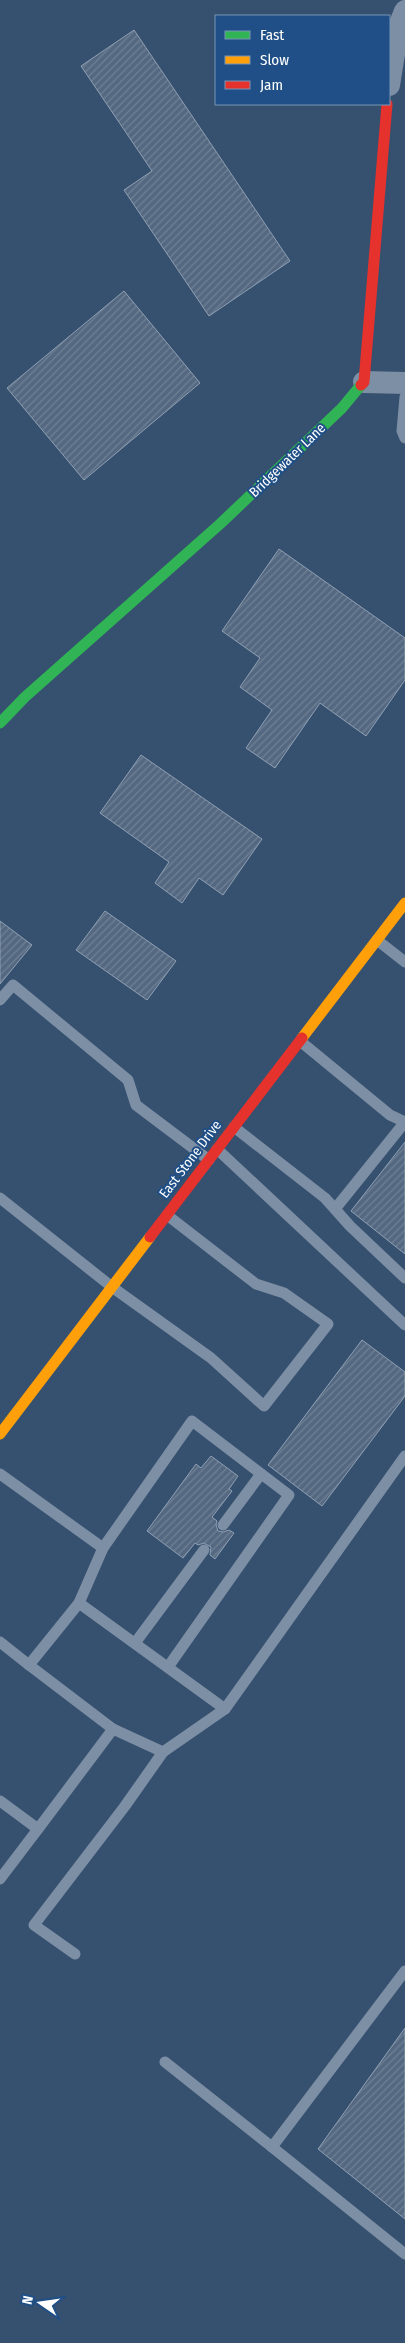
<svg xmlns="http://www.w3.org/2000/svg" width="405" height="2343" viewBox="0 0 405 2343" font-family="'Fira Sans Condensed',sans-serif">
	<style>
		.building { fill: url(#building-hatch); stroke: #90a0b3 }
		.lines { fill: none; stroke-linecap: round; stroke-linejoin: round }
		.lane { stroke: #7d8fa4; stroke-width: 11 }
		.street { stroke: #7d8fa4; stroke-width: 22 }
		.fast { stroke: #30b455; stroke-width: 11 }
		.slow { stroke: #ff9f0a; stroke-width: 11 }
		.jam { stroke: #e5322d; stroke-width: 11 }
		.labels { text-anchor: middle; stroke-width: 4; stroke-linejoin: round; paint-order: stroke }
		.street-label { font-size: 14px; fill: #fff; stroke: #1f4f86 }
	</style>
	<defs>
		<pattern id="building-hatch" width="6" height="6" patternUnits="userSpaceOnUse" patternTransform="scale(1.25)"><rect width="6" height="6" fill="#546981"/><path d="M-1 1l2-2M0 6l6-6M5 7l2-2" fill="none" stroke="#6e8094"/></pattern>
	</defs>
	<rect width="100%" height="100%" fill="#36506f"/>
	<g class="building">
		<polygon points="134,30 290,261 209,316 124,190 152,171 81,66"/>
		<polygon points="124,291 200,383 84,480 7,388"/>
		<polygon points="279,549 405,638 405,680 366,736 320,703 275,768 246,748 272,710 240,687 260,658 222,631"/>
		<polygon points="141,755 262,839 223,895 199,878 182,903 155,883 169,862 100,813"/>
		<polygon points="105,911 176,961 147,1000 76,950"/>
		<polygon points="0,921 32,945 0,984"/>
		<polygon points="405,1142 405,1254 351,1211"/>
		<polygon points="362,1340 405,1372 405,1396 322,1506 268,1465"/>
		<polygon points="211,1456 238,1476 229,1489 232,1491 212,1517 217,1521 216,1525 218,1531 223,1532 229,1530 234,1533 215,1559 210,1555 211,1547 204,1543 198,1545 195,1543 183,1558 147,1531 196,1464 201,1468"/>
		<polygon points="405,2028 405,2219 318,2149"/>
	</g>
	<g class="lines">
		<g class="lane">
			<polyline points="405,397 402,431 405,438"/>
			<polyline points="377,940 405,962"/>
			<polyline points="0,1000 13,985 128,1080 136,1105 209,1160"/>
			<polyline points="300,1041 390,1115 405,1122"/>
			<polyline points="234,1127 325,1198 350,1226 405,1278"/>
			<polyline points="217,1149 405,1325"/>
			<polyline points="0,1198 112,1287 211,1358 264,1406 328,1324 284,1293 256,1284 167,1215"/>
			<polyline points="335,1209 405,1122"/>
			<polyline points="0,1474 103,1548 79,1603 29,1665 0,1642"/>
			<polyline points="223,1525 261,1474"/>
			<polyline points="103,1548 192,1421 289,1495 168,1667"/>
			<polyline points="79,1603 225,1709"/>
			<polyline points="135,1643 204,1550"/>
			<polyline points="29,1665 113,1729 163,1752 125,1806 34,1925 75,1954"/>
			<polyline points="163,1752 225,1709 405,1456"/>
			<polyline points="0,1801 38,1829 0,1879"/>
			<polyline points="38,1829 113,1729"/>
			<polyline points="405,1971 272,2147 405,2254"/>
			<polyline points="165,2062 272,2147"/>
		</g>
		<g class="street">
			<polyline points="389,85 398,29 405,11"/>
			<polyline points="364,382 405,383"/>
		</g>
		<polyline class="fast" points="0,723 25,697 220,524 342,408 361,385"/>
		<g class="slow">
			<polyline points="302,1038 405,903"/>
			<polyline points="0,1434 150,1237"/>
		</g>
		<g class="jam">
			<polyline points="361,385 364,382 387,104"/>
			<polyline points="150,1237 302,1038"/>
		</g>
	</g>
	<g class="labels">
		<g class="street-label">
			<text transform="translate(287 460) rotate(-44)" y="5">Bridgewater Lane</text>
			<text transform="translate(190 1159) rotate(-53)" y="5">East Stone Drive</text>
		</g>
	</g>
	<rect x="215" y="15" width="175" height="90" fill="#1f4f86" stroke="#7995b6"/>
	<rect x="225" y="31" width="25" height="8" fill="#30b455" stroke="#7995b6"/>
	<text x="260" y="40" font-size="15" fill="#ffffff">Fast</text>
	<rect x="225" y="56" width="25" height="8" fill="#ff9f0a" stroke="#7995b6"/>
	<text x="260" y="65" font-size="15" fill="#ffffff">Slow</text>
	<rect x="225" y="81" width="25" height="8" fill="#e5322d" stroke="#7995b6"/>
	<text x="260" y="90" font-size="15" fill="#ffffff">Jam</text>
	<g transform="translate(40 2303) rotate(283)" stroke="#1f4f86" stroke-width="4" paint-order="stroke">
	<path d="M0-4L9 19L0 12L-9 19Z" fill="#ffffff"/>
	<text y="-8" font-size="14" font-weight="bold" text-anchor="middle" fill="#ffffff">N</text>
	</g>
</svg>
